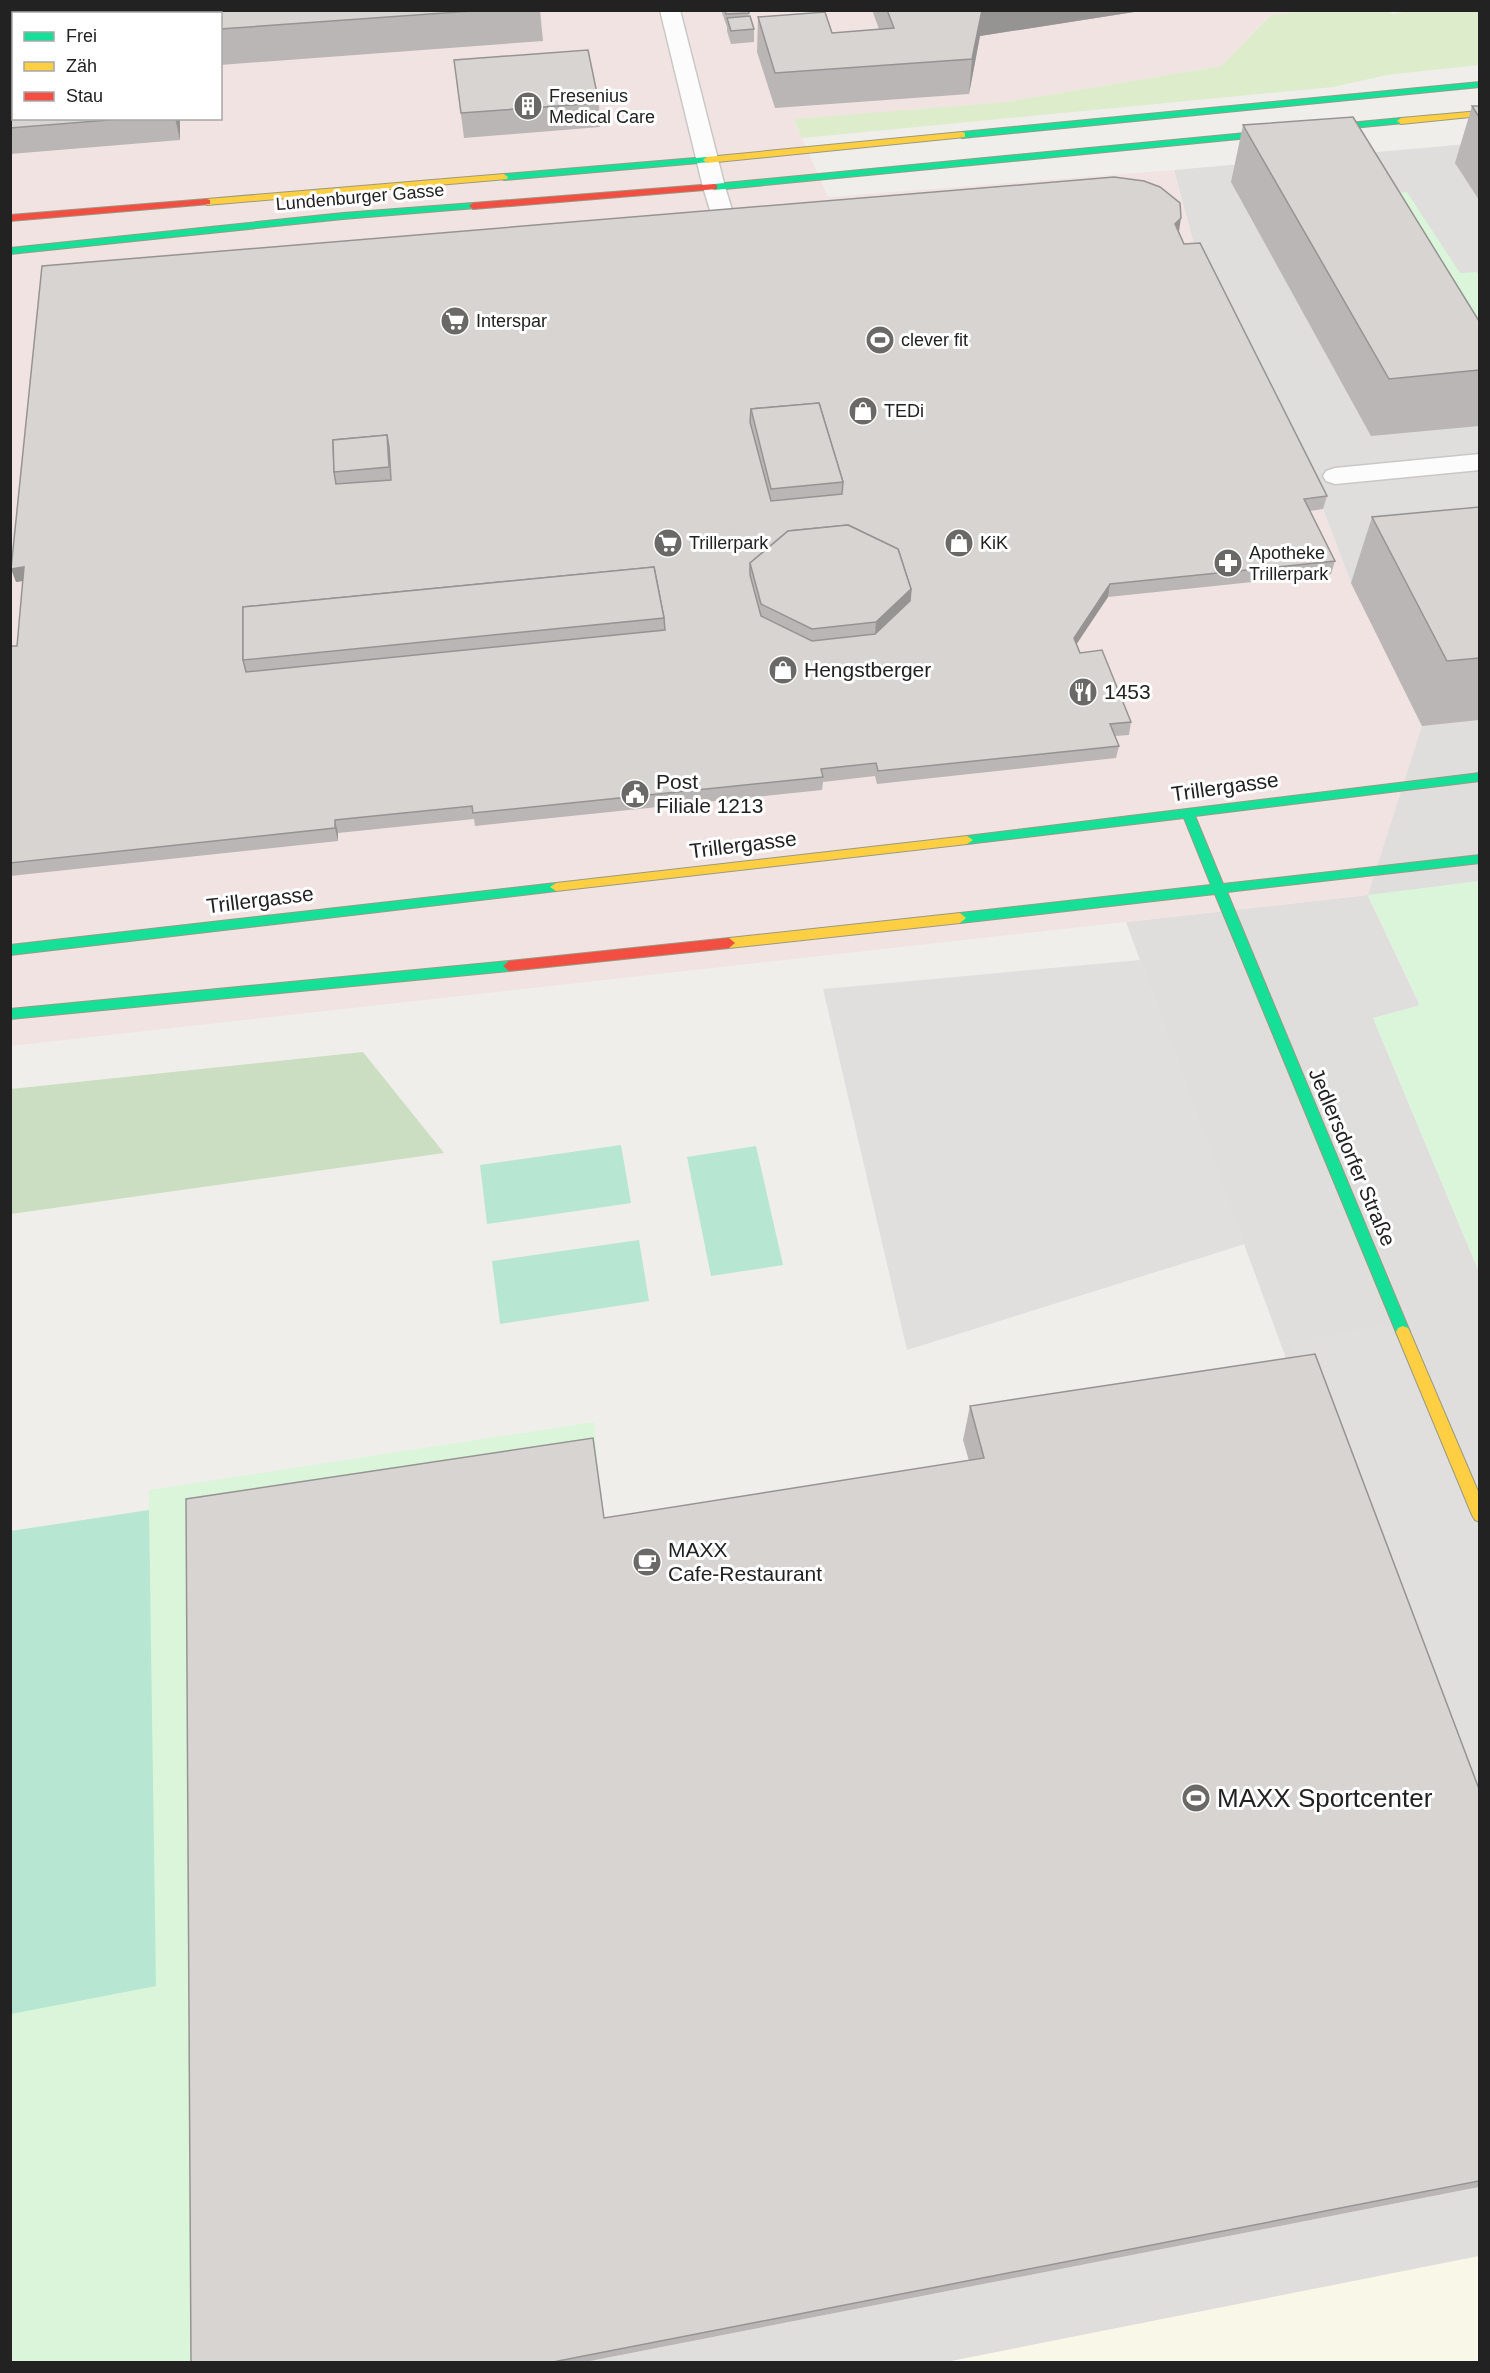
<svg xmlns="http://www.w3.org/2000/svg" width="1490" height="2373" viewBox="0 0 1490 2373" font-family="Arial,sans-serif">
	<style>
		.residential { fill: #dfdedc }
		.commercial { fill: #f1e3e1; fill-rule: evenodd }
		.education { fill: #f8f7e8 }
		.grass { fill: #ddeccb }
		.forest { fill: #cbdec1 }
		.park { fill: #daf5da }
		.pitch { fill: #b7e6d2 }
		.parking { fill: #e0dfde }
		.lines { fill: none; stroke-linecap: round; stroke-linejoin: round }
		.lane-casing { stroke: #c9c8c7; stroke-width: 3 }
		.street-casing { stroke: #c9c8c7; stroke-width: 3 }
		.fast-casing { stroke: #999a82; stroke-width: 2 }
		.slow-casing { stroke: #999a82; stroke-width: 2 }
		.jam-casing { stroke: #999a82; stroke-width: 2 }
		.lane { fill: #fdfcfc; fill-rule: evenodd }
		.street { fill: #fdfcfc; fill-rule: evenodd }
		.fast { fill: #16e098; fill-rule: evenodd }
		.slow { fill: #ffcf43; fill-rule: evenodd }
		.jam { fill: #f24e42; fill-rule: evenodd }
		.wall { fill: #b9b6b5 }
		.shaded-wall { fill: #969493 }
		.building { fill: #d7d4d2; stroke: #969493; stroke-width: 1.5; fill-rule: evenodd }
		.labels { text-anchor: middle; stroke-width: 6; stroke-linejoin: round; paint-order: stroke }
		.far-poi-label { font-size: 18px; fill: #222; stroke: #fff; text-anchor: start }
		.far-street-label { font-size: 18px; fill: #222; stroke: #fff }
		.poi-label { font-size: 21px; fill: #222; stroke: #fff; text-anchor: start }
		.street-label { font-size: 21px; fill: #222; stroke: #fff }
		.near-poi-label { font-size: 26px; fill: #222; stroke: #fff; text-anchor: start }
	</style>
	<rect width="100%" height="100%" fill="#f0eeeb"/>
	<g class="residential">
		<polygon points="1479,143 1479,881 1368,896 1420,1006 1373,1018 1479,1272 1479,1885 1126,922 1368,895 1351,583 1323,509 1197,256 1174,170"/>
		<polygon points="1479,2187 1479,2362 585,2362"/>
	</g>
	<path class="commercial" d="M10,11H1311L1271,15L1221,66L1006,102L794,120L828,197L1174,170L1197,256L1323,509L1351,583L1422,726L1368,895L11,1046ZM14,14H220V118H14Z"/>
	<polygon class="education" points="1479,2256 1479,2362 946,2362"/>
	<polygon class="grass" points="1311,11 1388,10 1392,14 1416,10 1479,11 1479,65 1387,75 1333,87 802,138 794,119 1006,102 1221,66 1271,15"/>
	<polygon class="forest" points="363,1052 444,1153 11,1214 11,1089"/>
	<g class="park">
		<polygon points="1407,192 1460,273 1477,272 1479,277 1479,324 1470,304 1433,305 1364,196"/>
		<polygon points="1479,881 1480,881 1479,1272 1373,1018 1420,1005 1368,895"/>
		<polygon points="594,1422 598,1471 213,2362 11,2362 11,1531 149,1510 149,1490"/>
	</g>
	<g class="pitch">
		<polygon points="621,1145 631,1203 487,1224 480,1165"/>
		<polygon points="756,1146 783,1265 711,1276 687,1157"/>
		<polygon points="639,1240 649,1301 500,1324 492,1261"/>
		<polygon points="149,1510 156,1986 11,2014 11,1531"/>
	</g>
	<g class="parking">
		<polygon points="1140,960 1245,1244 907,1350 823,989"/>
		<polygon points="1399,1323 1479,1522 1479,1854 1289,1342"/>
	</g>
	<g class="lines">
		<g class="lane-casing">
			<g id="lane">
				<polygon points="714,181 722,182 725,187 736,223 733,228 717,228 714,223 703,187 706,182"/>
				<polygon points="1480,454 1480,470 1335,484 1326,481 1323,476 1326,471 1335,468"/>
			</g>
		</g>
		<g class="street-casing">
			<polygon id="street" points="660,10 680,10 725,187 722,192 706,192 703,187"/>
		</g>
		<g class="fast-casing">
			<g id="fast">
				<polygon points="1480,82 1480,87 962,138 958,135 962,132"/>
				<polygon points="1401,118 1405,121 1404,123 714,190 710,187 714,184"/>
				<polygon points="707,157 711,160 710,162 504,180 500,177 504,174"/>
				<polygon points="473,203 477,206 476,208 343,219 10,254 10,248 343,213"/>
				<polygon points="1480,773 1480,781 1195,816 1223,884 1480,855 1480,863 1227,892 1410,1332 1408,1336 1403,1338 1398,1336 1396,1332 1215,894 960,923 954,918 960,913 1211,885 1184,818 967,844 961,840 967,836"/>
				<polygon points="556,883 562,887 556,891 10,955 10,945"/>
				<polygon points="509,961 515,966 509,971 10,1019 10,1009"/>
			</g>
		</g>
		<g class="slow-casing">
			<g id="slow">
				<polygon points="1480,111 1480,116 1401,124 1397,121 1401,118"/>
				<polygon points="962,132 965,133 965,137 707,163 703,160 707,157"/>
				<polygon points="504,174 508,177 507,179 207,205 203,202 207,199"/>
				<polygon points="967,836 973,840 967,844 556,891 550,887 556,883"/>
				<polygon points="960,913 966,918 960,923 729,948 723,943 729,938"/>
				<polygon points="1403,1326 1408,1328 1410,1332 1480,1496 1480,1522 1475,1520 1472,1515 1396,1332 1398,1328"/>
			</g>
		</g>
		<g class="jam-casing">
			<g id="jam">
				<polygon points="714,184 717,185 717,189 473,209 469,206 473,203"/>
				<polygon points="207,199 210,200 210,204 10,221 10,215"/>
				<polygon points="729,938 735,943 729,948 509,971 503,966 509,961"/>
			</g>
		</g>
		<use href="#lane" class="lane"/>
		<use href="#street" class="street"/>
		<use href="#fast" class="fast"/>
		<use href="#slow" class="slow"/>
		<use href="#jam" class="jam"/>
	</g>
	<g class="wall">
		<polygon points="10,10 183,10 183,14 14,14 14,118 180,118 180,140 10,154"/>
		<polygon points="210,10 540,10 543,41 220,65 220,14"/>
		<polygon points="721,10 748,10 749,16 754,29 754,42 731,44 727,31 727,27"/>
		<polygon points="872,10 1147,10 980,36 969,94 775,108 757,52 758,17 832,33 879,29"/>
		<polygon points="454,60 599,103 600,127 464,138"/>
		<polygon points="1472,106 1479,106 1479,200 1455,163"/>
		<polygon points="1243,125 1479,321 1479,426 1371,436 1231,182"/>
		<polygon points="1179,231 1184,244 1327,496 1323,509 1310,511 1335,561 1331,574 1108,597 1076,644 1080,653 1131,722 1129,735 1115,736 1119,746 1116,758 877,784 875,776 823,782 822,790 475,826 474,819 338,833 338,841 10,876 10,646 17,646 23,581 16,582 42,266"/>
		<polygon points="1479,507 1479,720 1422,726 1351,583 1372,517"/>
		<polygon points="970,1406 1479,1789 1479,2187 585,2362 191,2362 969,1461 963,1440"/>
	</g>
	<g class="shaded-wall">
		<rect x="176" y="10" width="7" height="4"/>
		<polygon points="982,10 1147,10 980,36 969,94 972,59"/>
		<polygon points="175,118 180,118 180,140"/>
		<polygon points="1181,218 1179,231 1173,237 1175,224"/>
		<polygon points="24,567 29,580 16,582 11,569"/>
		<polygon points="1110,584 1108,597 1072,651 1074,638"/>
		<polygon points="911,589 909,614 874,647 876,622"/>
		<polygon points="335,820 338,833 338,841 335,828"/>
	</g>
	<g class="building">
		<polygon points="10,10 176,10 176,14 14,14 14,118 134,118 10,128"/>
		<polygon points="210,10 486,10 220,29 220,14 210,14"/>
		<polygon points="725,10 748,10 749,13 726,14"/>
		<polygon points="887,10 982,10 972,59 775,73 758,17 825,12 832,33 894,28"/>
		<polygon points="750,16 754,29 731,31 727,18"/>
		<polygon points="588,50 599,103 461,113 454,60"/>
		<polygon points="1472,106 1479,106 1479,117"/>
		<polygon points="1353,117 1479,321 1479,370 1389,379 1243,125"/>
		<path d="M1114,177L1144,181L1160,187L1180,203L1181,218L1175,224L1184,244L1200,243L1327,496L1304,499L1335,561L1110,584L1074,638L1080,653L1102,650L1131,722L1110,724L1119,746L878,771L876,763L821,769L823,777L473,813L472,806L335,820V828L10,863V646H17L24,567L11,569L42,266ZM819,403L843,482L842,494L771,501L750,422L751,409ZM387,435L389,447L391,480L336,484L334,472L333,440ZM848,525L898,549L911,589L910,601L875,634L812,641L761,616L750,575V563L788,531ZM654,567L664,618L665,630L246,672L243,660V607Z"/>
		<polygon points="819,403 843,482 771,489 751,409"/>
		<polygon points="387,435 389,467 334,472 333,440"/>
		<polygon points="1479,507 1479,658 1447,661 1372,517"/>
		<polygon points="848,525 898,549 911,589 876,622 812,629 761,604 750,563 788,531"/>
		<polygon points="654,567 664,618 243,660 243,607"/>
		<polygon points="1315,1354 1479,1789 1479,2181 553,2362 191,2362 186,1499 593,1438 604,1518 984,1458 970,1406"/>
	</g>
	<defs>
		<g id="building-disc" transform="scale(1.5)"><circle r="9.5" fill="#6a6968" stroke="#fff"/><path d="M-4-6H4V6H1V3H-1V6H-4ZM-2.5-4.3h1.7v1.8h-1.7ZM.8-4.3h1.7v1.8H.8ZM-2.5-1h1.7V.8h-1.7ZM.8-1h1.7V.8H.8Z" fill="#fff"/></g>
		<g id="supermarket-disc" transform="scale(1.5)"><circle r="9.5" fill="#6a6968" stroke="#fff"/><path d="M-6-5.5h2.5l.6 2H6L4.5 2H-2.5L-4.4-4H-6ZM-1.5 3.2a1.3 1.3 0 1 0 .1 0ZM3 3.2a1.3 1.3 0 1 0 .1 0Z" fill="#fff"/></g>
		<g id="stadium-disc" transform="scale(1.5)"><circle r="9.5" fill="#6a6968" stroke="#fff"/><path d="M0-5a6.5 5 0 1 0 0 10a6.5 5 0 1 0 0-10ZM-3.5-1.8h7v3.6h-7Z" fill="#fff"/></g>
		<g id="shop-disc" transform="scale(1.5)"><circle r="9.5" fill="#6a6968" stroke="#fff"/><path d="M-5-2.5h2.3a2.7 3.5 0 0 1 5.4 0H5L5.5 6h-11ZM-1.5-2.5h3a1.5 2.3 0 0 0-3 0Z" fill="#fff"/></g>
		<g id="pharmacy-disc" transform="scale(1.5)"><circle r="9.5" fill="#6a6968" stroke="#fff"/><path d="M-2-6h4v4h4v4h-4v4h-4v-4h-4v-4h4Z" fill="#fff"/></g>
		<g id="restaurant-disc" transform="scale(1.5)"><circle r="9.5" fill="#6a6968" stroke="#fff"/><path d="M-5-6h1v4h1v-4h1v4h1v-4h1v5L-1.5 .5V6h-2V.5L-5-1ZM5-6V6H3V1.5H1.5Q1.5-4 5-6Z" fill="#fff"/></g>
		<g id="civic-disc" transform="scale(1.5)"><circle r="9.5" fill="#6a6968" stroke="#fff"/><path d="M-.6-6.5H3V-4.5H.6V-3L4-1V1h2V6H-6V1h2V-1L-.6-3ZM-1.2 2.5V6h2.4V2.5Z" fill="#fff"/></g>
		<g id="cafe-disc" transform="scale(1.5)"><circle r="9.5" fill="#6a6968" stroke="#fff"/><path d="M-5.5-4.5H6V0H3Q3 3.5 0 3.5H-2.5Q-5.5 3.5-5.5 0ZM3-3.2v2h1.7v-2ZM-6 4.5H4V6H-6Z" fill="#fff"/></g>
	</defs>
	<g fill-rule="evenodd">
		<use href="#building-disc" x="528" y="106"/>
		<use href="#supermarket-disc" x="455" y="321"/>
		<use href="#stadium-disc" x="880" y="340"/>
		<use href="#shop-disc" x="863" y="411"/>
		<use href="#supermarket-disc" x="668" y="543"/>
		<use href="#shop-disc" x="959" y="543"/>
		<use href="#pharmacy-disc" x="1228" y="563"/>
		<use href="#shop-disc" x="783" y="670"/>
		<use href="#restaurant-disc" x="1083" y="692"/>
		<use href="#civic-disc" x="635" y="794"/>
		<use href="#cafe-disc" x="647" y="1562"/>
		<use href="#stadium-disc" x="1196" y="1798"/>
	</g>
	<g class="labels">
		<g class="far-poi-label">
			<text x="549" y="102">Fresenius<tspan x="549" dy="21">Medical Care</tspan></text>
			<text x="476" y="327">Interspar</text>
			<text x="901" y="346">clever fit</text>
			<text x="884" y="417">TEDi</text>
			<text x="689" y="549">Trillerpark</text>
			<text x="980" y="549">KiK</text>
			<text x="1249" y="559">Apotheke<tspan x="1249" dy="21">Trillerpark</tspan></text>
		</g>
		<g class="far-street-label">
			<text transform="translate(360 197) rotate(-5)" y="6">Lundenburger Gasse</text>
		</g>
		<g class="poi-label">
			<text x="804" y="677">Hengstberger</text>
			<text x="1104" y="699">1453</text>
			<text x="656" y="789">Post<tspan x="656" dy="24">Filiale 1213</tspan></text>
			<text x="668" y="1557">MAXX<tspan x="668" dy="24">Cafe-Restaurant</tspan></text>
		</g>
		<g class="street-label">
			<text transform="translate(1225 787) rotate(-8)" y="7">Trillergasse</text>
			<text transform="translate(743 845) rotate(-7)" y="7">Trillergasse</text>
			<text transform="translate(260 900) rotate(-7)" y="7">Trillergasse</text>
			<text transform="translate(1352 1157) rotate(67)" y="7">Jedlersdorfer Straße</text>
		</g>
		<g class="near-poi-label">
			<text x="1217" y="1807">MAXX Sportcenter</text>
		</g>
	</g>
	<rect width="1490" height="2373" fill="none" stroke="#222222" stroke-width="24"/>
	<rect x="12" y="12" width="210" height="108" fill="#ffffff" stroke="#a7a7a7" stroke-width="1.5"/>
	<rect x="24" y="32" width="30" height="9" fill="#16e098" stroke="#a7a7a7" stroke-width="1.5"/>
	<text x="66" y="42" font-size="18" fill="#222222">Frei</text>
	<rect x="24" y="62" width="30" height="9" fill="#ffcf43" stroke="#a7a7a7" stroke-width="1.5"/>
	<text x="66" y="72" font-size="18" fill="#222222">Zäh</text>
	<rect x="24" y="92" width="30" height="9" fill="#f24e42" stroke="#a7a7a7" stroke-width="1.5"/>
	<text x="66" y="102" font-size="18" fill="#222222">Stau</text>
</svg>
